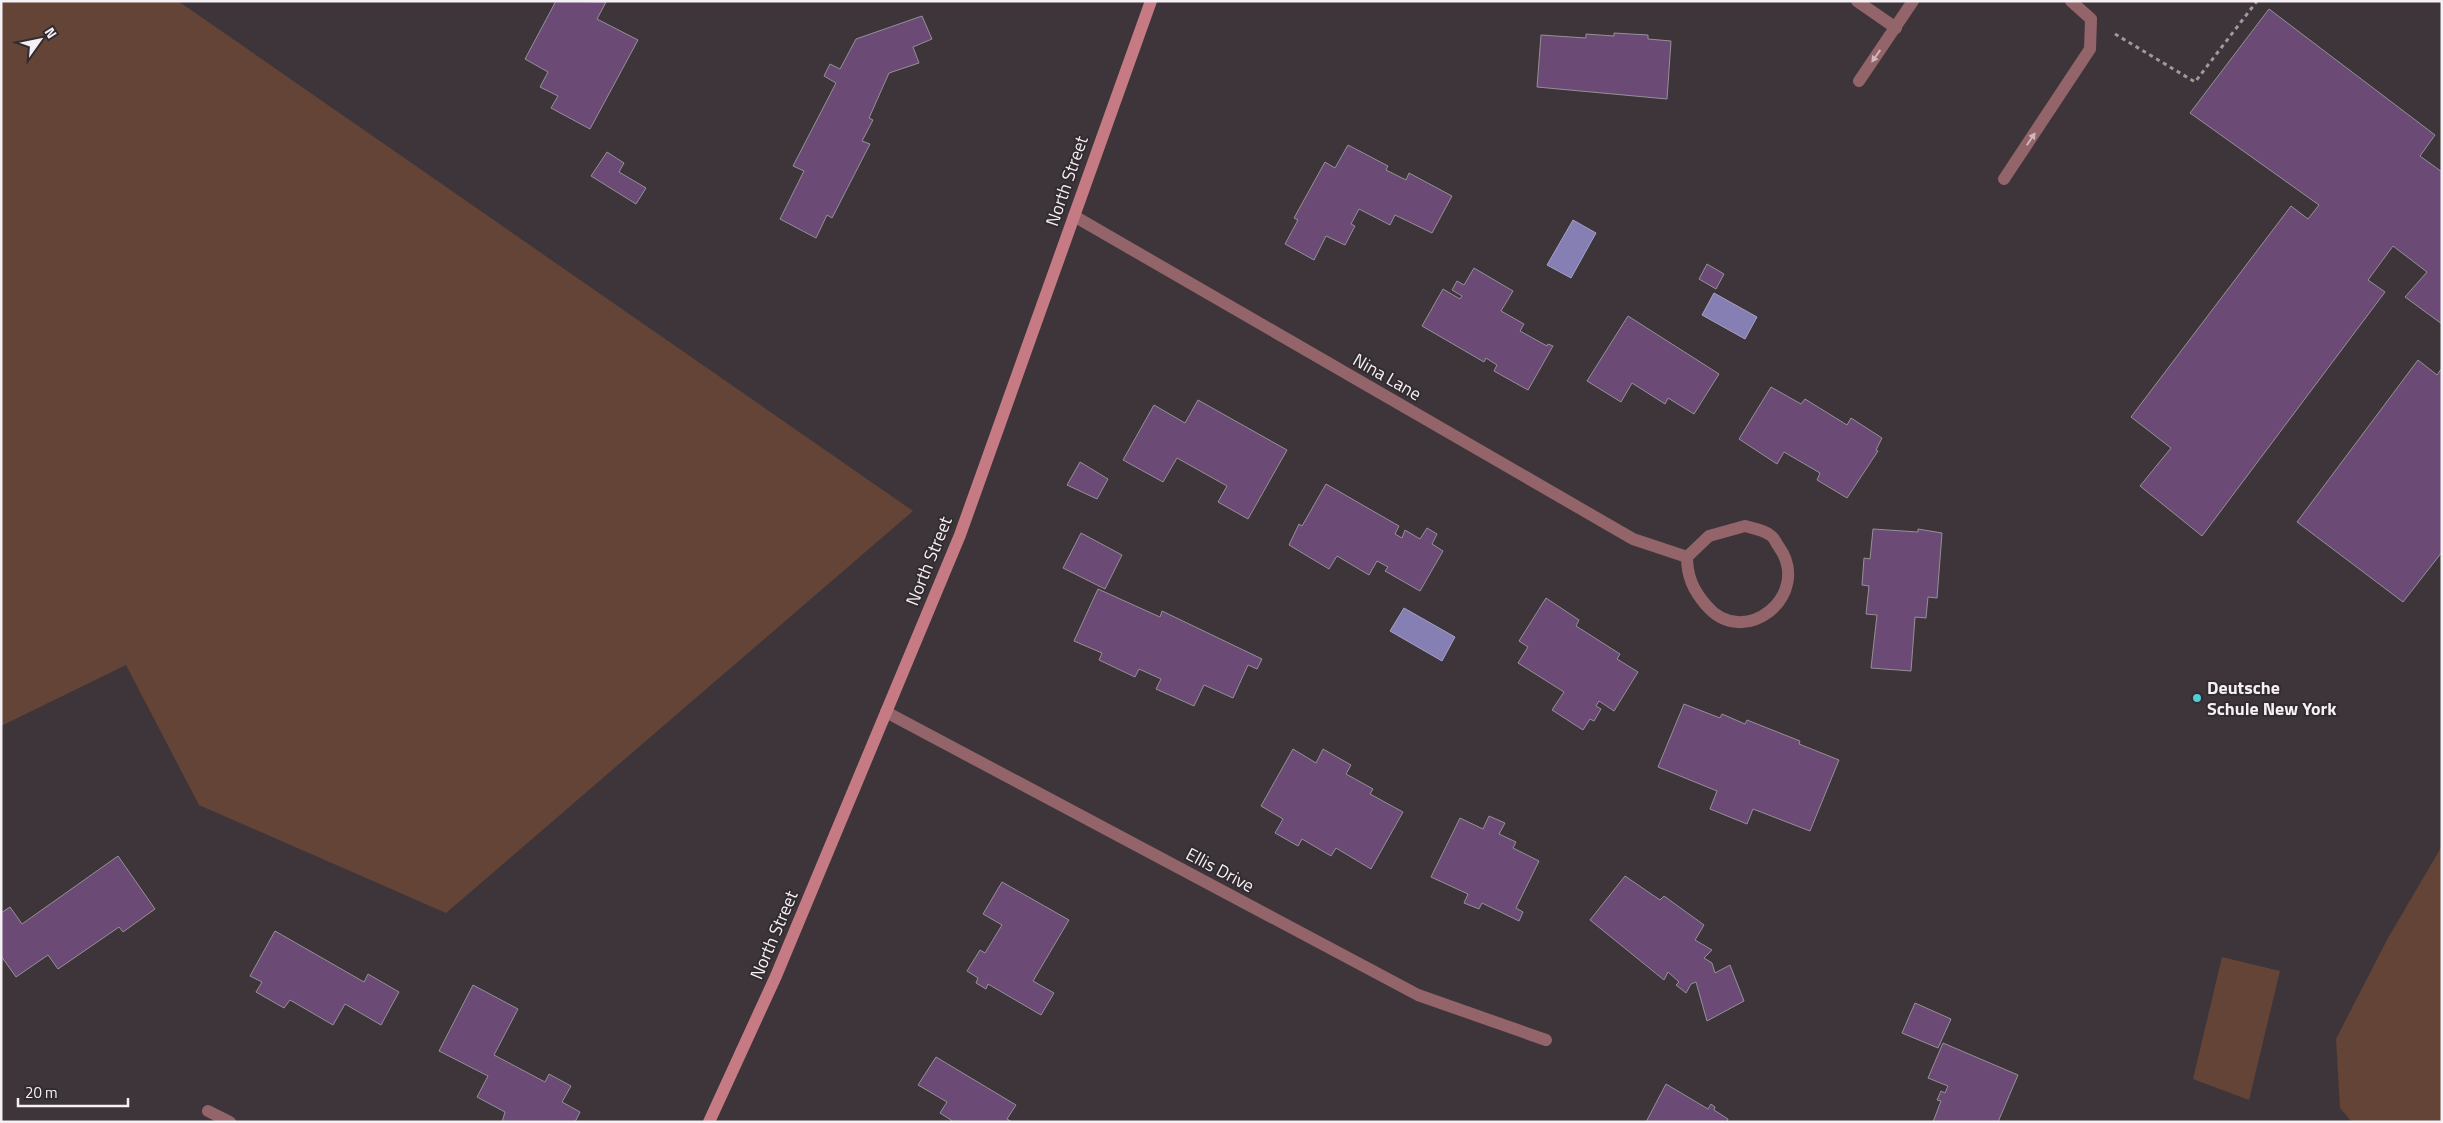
<svg xmlns="http://www.w3.org/2000/svg" width="2443" height="1123" viewBox="0 0 2443 1123" font-family="'Titillium Web',sans-serif">
	<style>
		.green { fill: #654438 }
		.water { fill: #867fb3; stroke: #a7a1c6 }
		.building { fill: #6b4b76; stroke: #959097 }
		.lines { fill: none; stroke-linecap: round; stroke-linejoin: round }
		.path { stroke: #a0999d; stroke-width: 3; stroke-dasharray: 4 4; stroke-linecap: butt }
		.service { stroke: #936469; stroke-width: 12 }
		.minor { stroke: #936469; stroke-width: 12 }
		.secondary { stroke: #c67b84; stroke-width: 12 }
		.oneway { fill: #ceb8bc }
		.poi-dot { fill: #53cbdb; stroke: #322b2f; stroke-width: 2 }
		.labels { text-anchor: middle; stroke-width: 4; stroke-linejoin: round; paint-order: stroke }
		.street-label { font-size: 18px; fill: #f5f0f3; stroke: #322b2f }
		.poi-label { font-size: 18px; font-weight: bold; fill: #f5f0f3; stroke: #322b2f; text-anchor: start }
	</style>
	<rect width="100%" height="100%" fill="#3d3539"/>
	<g class="green">
		<polygon points="1,1 178,1 913,511 446,913 199,805 126,665 1,726"/>
		<polygon points="2442,846 2442,1122 2352,1122 2340,1108 2336,1039 2388,938"/>
		<polygon points="2222,957 2280,971 2249,1100 2193,1079"/>
	</g>
	<g class="water">
		<polygon points="1573,220 1596,233 1571,278 1547,265"/>
		<polygon points="1714,293 1757,317 1745,339 1702,315"/>
		<polygon points="1404,608 1455,637 1442,661 1390,631"/>
	</g>
	<g class="building">
		<polygon points="556,1 606,2 597,19 638,40 590,129 551,108 558,96 540,87 548,72 525,59"/>
		<polygon points="2269,9 2435,135 2420,156 2442,172 2442,324 2405,297 2427,272 2393,246 2368,280 2385,292 2202,536 2140,486 2171,448 2131,417 2291,206 2308,219 2319,205 2190,113"/>
		<polygon points="922,16 932,39 913,47 919,63 889,73 869,118 873,120 862,141 870,144 832,218 827,215 816,238 780,219 804,171 793,166 836,83 824,76 830,64 840,69 856,39"/>
		<polygon points="1614,33 1648,35 1648,39 1671,41 1667,99 1537,87 1541,35 1586,38 1586,34 1614,36"/>
		<polygon points="1348,145 1388,166 1386,170 1406,180 1409,173 1452,196 1432,233 1395,215 1390,225 1359,209 1351,224 1355,226 1345,245 1326,236 1314,260 1285,244 1298,220 1294,218 1325,162 1335,168"/>
		<polygon points="607,152 624,163 619,172 646,188 636,204 591,176"/>
		<polygon points="1707,264 1724,274 1716,289 1699,279"/>
		<polygon points="1474,268 1513,291 1501,311 1524,324 1520,331 1547,346 1548,344 1553,346 1528,390 1494,371 1497,365 1486,358 1484,362 1422,326 1443,289 1460,299 1462,296 1452,290 1457,281 1464,285"/>
		<polygon points="1628,316 1719,374 1694,414 1668,398 1665,404 1632,383 1621,402 1587,381"/>
		<polygon points="2418,360 2437,375 2442,368 2442,552 2403,602 2297,522"/>
		<polygon points="1771,387 1801,404 1805,399 1847,425 1851,418 1882,438 1876,450 1878,451 1847,498 1817,480 1820,473 1784,452 1777,464 1739,439"/>
		<polygon points="1198,400 1287,450 1248,519 1218,502 1227,486 1177,458 1163,482 1123,460 1154,405 1185,423"/>
		<polygon points="1080,462 1108,479 1097,499 1067,485"/>
		<polygon points="1326,484 1399,526 1395,534 1402,538 1405,530 1420,539 1427,528 1437,534 1432,544 1443,551 1420,591 1385,571 1388,567 1377,561 1369,575 1337,556 1329,569 1289,545 1299,524 1302,526"/>
		<polygon points="1873,529 1918,532 1918,529 1942,533 1937,598 1928,597 1926,618 1915,617 1911,671 1871,668 1877,615 1866,614 1869,586 1862,585 1864,558 1870,559"/>
		<polygon points="1081,533 1122,555 1105,589 1063,568"/>
		<polygon points="1098,589 1160,617 1162,611 1262,659 1257,669 1248,665 1233,698 1204,685 1194,706 1156,689 1161,679 1139,669 1135,677 1099,660 1102,653 1074,641"/>
		<polygon points="1546,598 1579,620 1576,626 1620,654 1617,659 1638,672 1614,711 1599,701 1596,706 1601,709 1594,721 1590,719 1583,730 1552,710 1564,692 1518,663 1528,647 1519,641"/>
		<polygon points="1684,704 1720,718 1722,714 1745,724 1747,720 1800,741 1799,744 1839,760 1810,831 1753,809 1747,824 1710,809 1717,791 1658,767"/>
		<polygon points="1293,749 1316,763 1323,749 1351,765 1346,774 1373,789 1370,794 1403,812 1371,869 1336,848 1331,856 1302,839 1298,846 1275,833 1283,819 1261,806"/>
		<polygon points="1489,816 1505,823 1499,834 1516,842 1513,848 1539,861 1516,908 1523,912 1519,921 1482,903 1479,909 1464,903 1468,894 1431,877 1460,818 1483,829"/>
		<polygon points="118,856 155,909 123,932 119,927 58,969 48,955 16,977 1,956 1,913 10,907 22,924"/>
		<polygon points="1625,876 1660,900 1664,896 1704,925 1695,940 1712,950 1704,958 1712,963 1715,973 1730,965 1744,1001 1707,1021 1696,982 1691,984 1686,993 1676,985 1679,982 1668,972 1664,980 1590,920"/>
		<polygon points="1002,882 1069,920 1033,981 1054,993 1041,1015 988,984 986,989 976,983 978,978 967,971 980,950 985,953 1002,925 983,914"/>
		<polygon points="275,931 364,982 368,974 399,992 381,1025 345,1004 333,1025 290,1000 284,1008 256,992 262,982 250,976"/>
		<polygon points="473,985 518,1009 494,1055 545,1082 549,1074 571,1086 562,1102 580,1112 575,1122 502,1122 505,1112 477,1097 488,1076 439,1051"/>
		<polygon points="1915,1003 1951,1019 1938,1048 1902,1033"/>
		<polygon points="1943,1043 2018,1075 1998,1122 1933,1122 1941,1101 1937,1100 1941,1091 1945,1093 1948,1086 1928,1078"/>
		<polygon points="936,1057 1016,1105 1007,1119 1012,1122 954,1122 940,1113 947,1102 918,1085"/>
		<polygon points="1666,1084 1708,1109 1711,1104 1715,1107 1714,1110 1728,1119 1727,1122 1646,1122"/>
	</g>
	<g class="lines">
		<polyline class="path" points="2115,34 2195,82 2257,1"/>
		<g class="service">
			<polyline points="1857,1 1896,28"/>
			<polyline points="1859,81 1913,1"/>
			<polyline points="2004,179 2090,49 2091,19 2071,1"/>
		</g>
		<g class="minor">
			<polyline points="1074,216 1633,539 1687,557"/>
			<path d="M1745,526C1752,528 1764,530 1770,535C1774,537 1776,543 1779,547C1813,595 1744,651 1706,605C1693,590 1687,576 1687,557L1709,536Z"/>
			<polyline points="886,712 1418,995 1546,1040"/>
			<polyline points="208,1111 230,1122"/>
		</g>
		<polyline class="secondary" points="709,1122 776,976 960,535 1151,1"/>
	</g>
	<defs><path id="oneway-solid" d="M-6-.8H1V-3.2L6.5 0L1 3.2V.8H-6Z" transform="scale(1.25)"/></defs>
	<g class="oneway">
		<use href="#oneway-solid" transform="translate(1876 56) rotate(125)"/>
		<use href="#oneway-solid" transform="translate(2031 139) rotate(-56)"/>
	</g>
	<circle class="poi-dot" cx="2197" cy="698" r="5"/>
	<g class="labels">
		<g class="street-label">
			<text transform="translate(1067 181) rotate(-71)" y="6">North Street</text>
			<text transform="translate(1387 377) rotate(30)" y="6">Nina Lane</text>
			<text transform="translate(929 561) rotate(-68)" y="6">North Street</text>
			<text transform="translate(1220 870) rotate(28)" y="6">Ellis Drive</text>
			<text transform="translate(774 935) rotate(-67)" y="6">North Street</text>
		</g>
		<g class="poi-label">
			<text x="2207" y="694">Deutsche<tspan x="2207" dy="21">Schule New York</tspan></text>
		</g>
	</g>
	<rect width="2443" height="1123" fill="none" stroke="#f5f0f3" stroke-width="5"/>
	<g transform="translate(40 40) rotate(57)" stroke="#322b2f" stroke-width="4" paint-order="stroke">
	<path d="M0-4L9 19L0 12L-9 19Z" fill="#f5f0f3"/>
	<text y="-8" font-size="14" font-weight="bold" text-anchor="middle" fill="#f5f0f3">N</text>
	</g>
	<path d="M18 1098v8h110v-8" fill="none" stroke="#f5f0f3" stroke-width="2.5"/>
	<text x="25" y="1098" font-size="15" fill="#f5f0f3" stroke="#322b2f" stroke-width="4" paint-order="stroke">20 m</text>
</svg>
